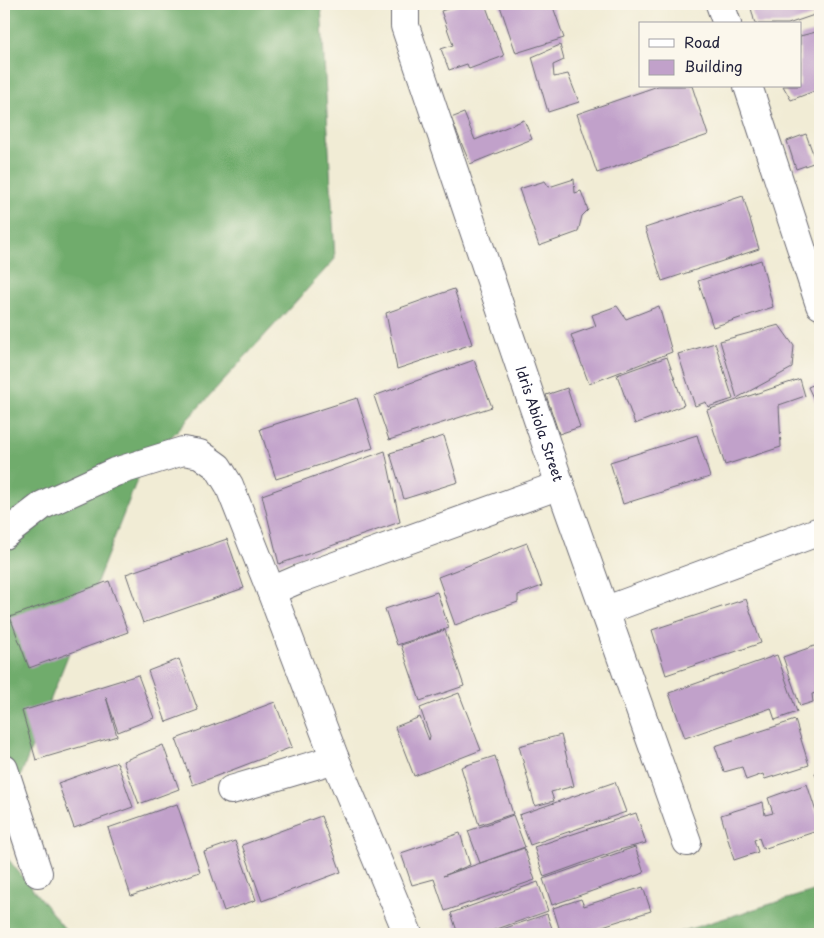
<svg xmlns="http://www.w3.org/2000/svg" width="824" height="938" viewBox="0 0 824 938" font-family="'Playpen Sans',sans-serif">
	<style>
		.forest { fill: #6fac6c; stroke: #486754 }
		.building { fill: #c1a1ca }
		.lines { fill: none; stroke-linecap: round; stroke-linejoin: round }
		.minor-casing { stroke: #6a6971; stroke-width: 30 }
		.minor { stroke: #fff; stroke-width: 28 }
		.labels { text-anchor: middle; stroke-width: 5; stroke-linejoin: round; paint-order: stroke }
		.street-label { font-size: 14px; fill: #22223b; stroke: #fbf7ec }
	</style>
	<rect width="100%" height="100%" fill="#fbf7ec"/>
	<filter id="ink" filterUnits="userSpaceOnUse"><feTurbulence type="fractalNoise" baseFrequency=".02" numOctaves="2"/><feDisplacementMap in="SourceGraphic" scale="10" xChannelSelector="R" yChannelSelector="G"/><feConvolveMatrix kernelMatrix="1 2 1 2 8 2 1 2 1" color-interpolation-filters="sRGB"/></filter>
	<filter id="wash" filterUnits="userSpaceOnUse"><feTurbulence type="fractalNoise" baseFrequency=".0096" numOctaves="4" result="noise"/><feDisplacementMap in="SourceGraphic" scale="20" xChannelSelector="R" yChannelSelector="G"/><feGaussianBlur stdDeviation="1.12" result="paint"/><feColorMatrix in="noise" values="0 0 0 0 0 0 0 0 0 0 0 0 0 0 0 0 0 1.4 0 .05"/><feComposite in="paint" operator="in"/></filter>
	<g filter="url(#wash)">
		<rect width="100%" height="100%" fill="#f1ecd5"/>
		<g class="forest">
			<polygon points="4,4 321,4 335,259 141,470 4,818"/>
			<polygon points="4,854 69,934 4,934"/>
			<polygon points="820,889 820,934 673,934"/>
		</g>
		<g id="blocks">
			<g class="building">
				<polygon points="463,4 485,4 504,56 469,69 467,64 449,70 441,49 453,45 441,11"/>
				<polygon points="507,4 552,4 564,38 516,53 500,6"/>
				<polygon points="750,4 820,4 820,13 788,24 755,24"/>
				<polygon points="820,31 820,89 791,100 783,86 800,86 800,36"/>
				<polygon points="560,45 564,60 553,65 554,77 568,74 579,102 548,112 532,57"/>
				<polygon points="658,86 692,86 708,135 597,173 577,114"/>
				<polygon points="464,113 475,140 524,120 532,139 470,164 451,118"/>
				<polygon points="806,134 816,162 796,169 787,141"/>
				<polygon points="574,179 575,193 581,191 588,210 582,216 578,232 539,246 519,189 545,181 549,187"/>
				<polygon points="743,196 759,249 662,281 645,228"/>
				<polygon points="761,260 773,307 713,327 698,281"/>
				<polygon points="454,289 472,344 397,369 386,313"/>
				<polygon points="617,306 626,319 659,306 672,352 589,384 571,335 596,326 592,315"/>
				<polygon points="779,325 794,346 792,368 737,398 720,341"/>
				<polygon points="715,343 733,399 708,407 706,402 695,406 678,354"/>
				<polygon points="667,357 684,405 635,424 617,375"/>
				<polygon points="474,360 492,407 389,440 374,396"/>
				<polygon points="800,379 805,396 779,405 781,447 725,465 707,410"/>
				<polygon points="820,382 820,400 815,402 808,387"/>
				<polygon points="567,388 580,427 559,434 546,395"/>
				<polygon points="357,398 373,448 276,479 260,429"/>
				<polygon points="697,435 710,477 623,504 610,462"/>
				<polygon points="444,436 458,482 404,499 390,453"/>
				<polygon points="385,451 400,522 279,564 262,495"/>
				<polygon points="227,539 244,588 143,623 126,574"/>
				<polygon points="527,543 542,586 518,595 518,602 455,625 438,577"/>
				<polygon points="109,581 128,632 29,668 10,617"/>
				<polygon points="437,592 449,628 397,645 385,609"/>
				<polygon points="746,599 761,643 666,675 652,630"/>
				<polygon points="445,630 464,686 420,701 401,645"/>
				<polygon points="820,644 820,692 812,694 813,702 800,706 783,657"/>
				<polygon points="777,655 797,712 775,720 771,708 685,738 669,693"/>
				<polygon points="179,659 198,710 166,722 148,671"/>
				<polygon points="138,675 154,718 118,732 106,697 117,736 36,760 22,711"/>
				<polygon points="459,693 481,750 414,776 395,727 420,717 429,740 430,736 420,708"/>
				<polygon points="275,702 292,747 193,785 176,739"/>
				<polygon points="795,720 809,765 765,779 763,774 746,780 742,767 724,772 715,746"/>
				<polygon points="561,735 574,786 551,792 554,801 535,806 519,746"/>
				<polygon points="163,745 179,789 139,804 123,761"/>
				<polygon points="495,756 513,814 479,825 461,767"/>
				<polygon points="117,762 133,807 74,828 58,783"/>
				<polygon points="820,771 820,789 815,773"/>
				<polygon points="615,782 626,812 530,845 519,815"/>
				<polygon points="807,784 820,824 820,830 763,849 759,838 754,840 758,852 734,860 721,815 763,802 765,815 773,813 768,798"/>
				<polygon points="177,804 200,872 131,896 108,828"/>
				<polygon points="636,813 646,843 619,850 544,877 534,847"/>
				<polygon points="513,815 525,847 480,863 468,831"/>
				<polygon points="321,816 341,872 262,901 242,845"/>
				<polygon points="460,833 470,865 443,876 524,848 535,880 445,911 434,879 412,885 401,853"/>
				<polygon points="235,841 256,900 224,911 204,852"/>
				<polygon points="635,847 644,873 552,905 543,879"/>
				<polygon points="538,882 548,911 483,934 458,934 451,913"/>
				<polygon points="643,887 651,911 577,934 561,934 553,908 581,899 584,906"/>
				<polygon points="547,914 554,934 488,934"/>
			</g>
		</g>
	</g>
	<g filter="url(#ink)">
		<use href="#blocks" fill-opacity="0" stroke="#6a6971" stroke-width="1"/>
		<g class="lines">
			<g class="minor-casing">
				<g id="minor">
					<path id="s1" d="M406,4L405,7V26L560,485L687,842"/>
					<polyline points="720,4 727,24"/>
					<polyline points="748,86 820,305"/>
					<polyline points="4,535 43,505 115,472 183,451 200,454 218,467 229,485 271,591"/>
					<polyline points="604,611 820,531"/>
					<polyline points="4,769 38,873"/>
					<polyline points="231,790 335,759"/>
					<polyline points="408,934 335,759 271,591 299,579 560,485"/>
				</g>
			</g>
			<use href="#minor" class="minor"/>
		</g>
	</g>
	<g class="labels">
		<g class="street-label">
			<text dy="5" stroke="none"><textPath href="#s1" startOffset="442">Idris Abiola Street</textPath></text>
		</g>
	</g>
	<rect width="824" height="938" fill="none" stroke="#fbf7ec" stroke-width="20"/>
	<rect x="639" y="22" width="162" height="65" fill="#fbf7ec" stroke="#a4a2a5"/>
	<rect x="649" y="39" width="25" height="8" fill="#ffffff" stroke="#a4a2a5"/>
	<text x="684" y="48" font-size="15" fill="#22223b">Road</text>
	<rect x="649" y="60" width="25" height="15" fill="#c1a1ca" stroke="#a4a2a5"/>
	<text x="684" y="72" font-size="15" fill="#22223b">Building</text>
</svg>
